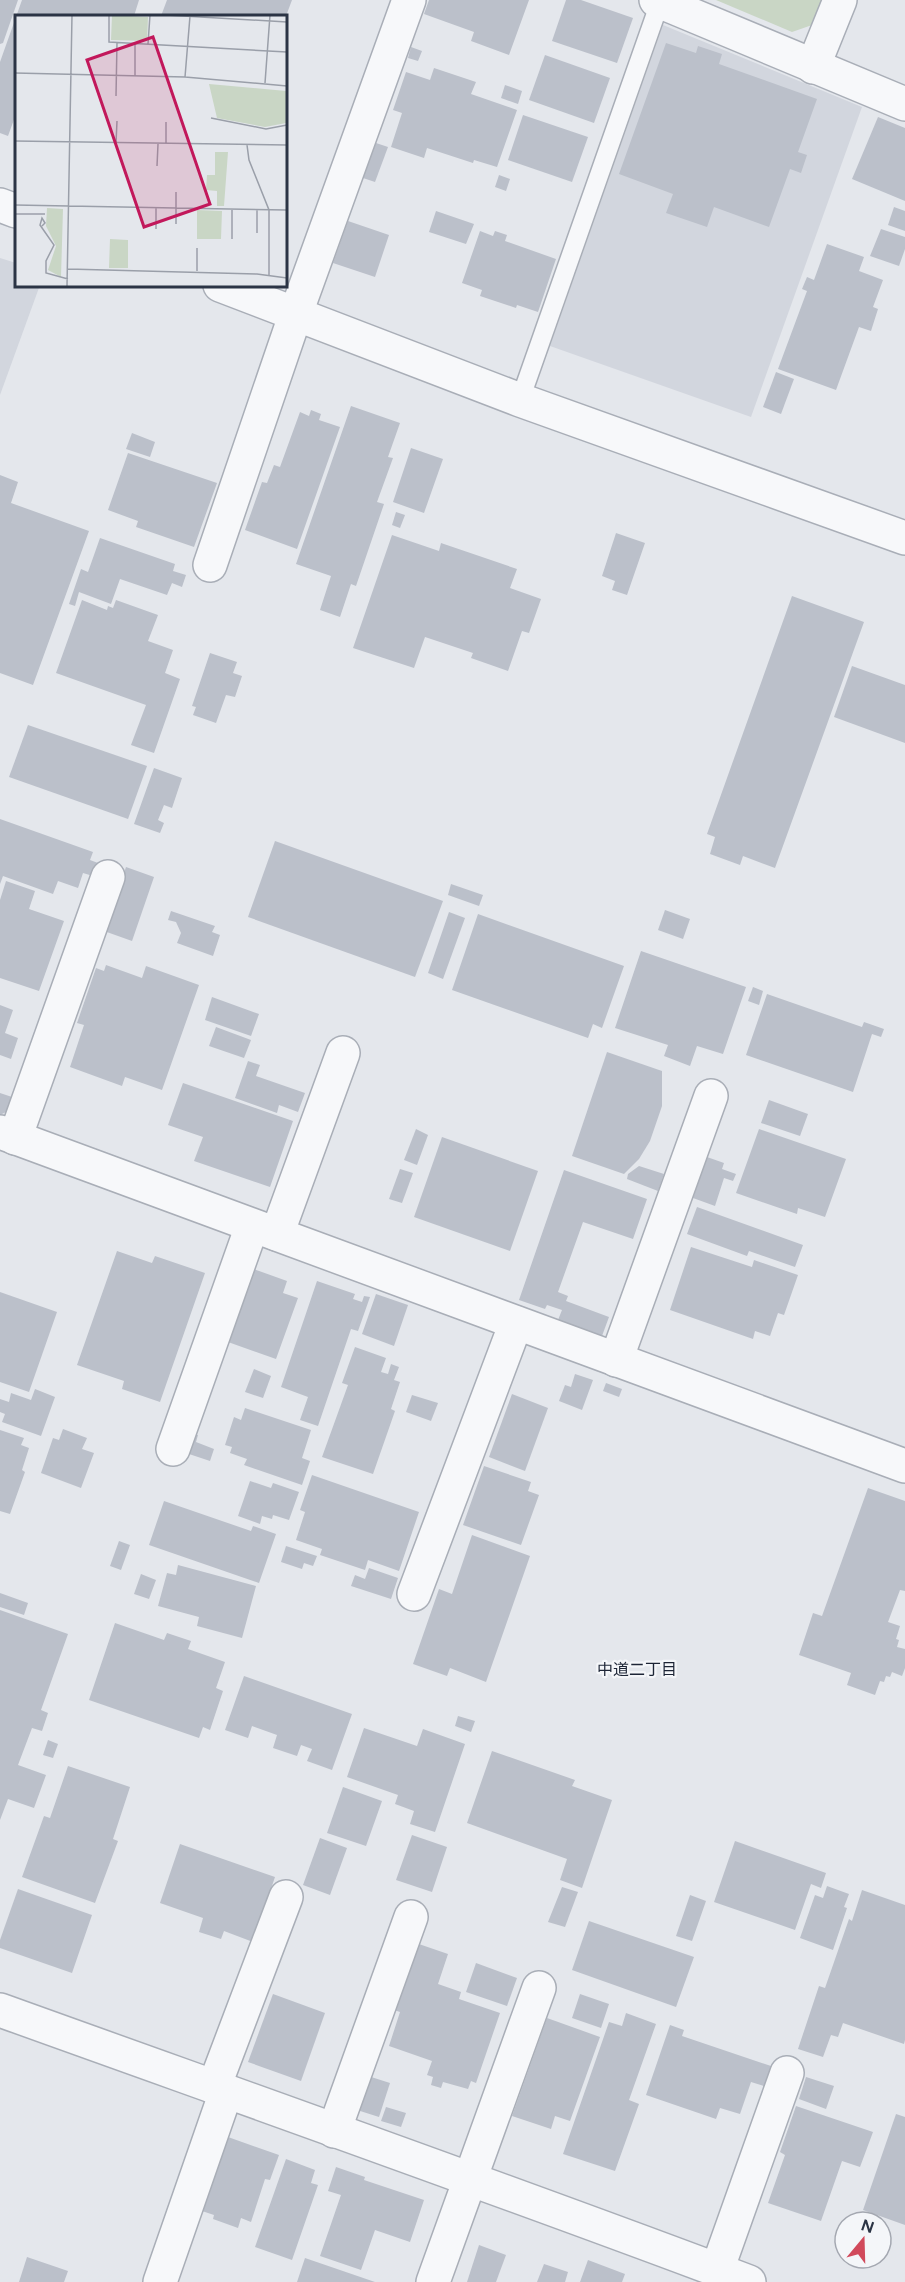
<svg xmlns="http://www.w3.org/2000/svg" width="905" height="2282" viewBox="0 0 905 2282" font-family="Figtree,'Noto Sans JP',sans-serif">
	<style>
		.built { fill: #d2d6de }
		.green { fill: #c9d6c5 }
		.building { fill: #bbc0ca }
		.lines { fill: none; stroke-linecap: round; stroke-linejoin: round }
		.service-casing { stroke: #a9aeb7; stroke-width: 21 }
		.minor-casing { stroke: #a9aeb7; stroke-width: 36 }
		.tertiary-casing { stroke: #a9aeb7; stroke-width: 36 }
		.service { stroke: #f7f8fa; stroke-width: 18 }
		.minor { stroke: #f7f8fa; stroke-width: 33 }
		.tertiary { stroke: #f7f8fa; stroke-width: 33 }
		.labels { text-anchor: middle; stroke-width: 4.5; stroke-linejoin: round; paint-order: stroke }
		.neighbourhood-label { font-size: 16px; fill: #1d2536; stroke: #f4f6f9 }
		.inset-road { fill: none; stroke: #9a9fa9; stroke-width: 1.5 }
		.view { fill: #c2185b; fill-opacity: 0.15; stroke: #c2185b; stroke-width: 3 }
		.inset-edge { fill: none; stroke: #2b3445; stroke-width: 3 }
	</style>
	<rect width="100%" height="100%" fill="#e4e7ec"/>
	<g class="built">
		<polygon points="663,25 862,107 751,417 550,346"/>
		<polygon points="0,258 16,263 16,285 40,285 0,395"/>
	</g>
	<polygon class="green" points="716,0 825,0 815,24 792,32"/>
	<g class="building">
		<polygon points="0,0 18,0 3,43 0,44"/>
		<polygon points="22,0 139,0 134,16 16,16 16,114 8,136 0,133 0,62"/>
		<polygon points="167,0 292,0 286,16 161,16"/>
		<polygon points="429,0 529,0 509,55 471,41 474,32 424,14"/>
		<polygon points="566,0 581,0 633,18 617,63 552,41"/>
		<polygon points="666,43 696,53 698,46 722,54 719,64 817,99 798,152 807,155 801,173 790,169 769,227 714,207 707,227 666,213 673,194 619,174"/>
		<polygon points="411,47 422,51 418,61 408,58"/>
		<polygon points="545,55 610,78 594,123 529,100"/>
		<polygon points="434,68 476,82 471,94 517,110 497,167 474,160 473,163 427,148 424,158 391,147 402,113 393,110 406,72 430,80"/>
		<polygon points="505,85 522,91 518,104 501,98"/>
		<polygon points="523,115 588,137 572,182 508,160"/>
		<polygon points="878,117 905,128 905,201 852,179"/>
		<polygon points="376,143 388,147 375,182 363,178"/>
		<polygon points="499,175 510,179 506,191 495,187"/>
		<polygon points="894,207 905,211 905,231 888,225"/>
		<polygon points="436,211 474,224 466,244 429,232"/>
		<polygon points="348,221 389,235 375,277 333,263"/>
		<polygon points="881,229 905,237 905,249 899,266 870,256"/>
		<polygon points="480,231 493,236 495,231 507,235 505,241 556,259 538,312 517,305 516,308 480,296 482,290 462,283"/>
		<polygon points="827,244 864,257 859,271 883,280 873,307 878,309 871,331 859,327 836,390 778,369 807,291 802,289 807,277 814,280"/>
		<polygon points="776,372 794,379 781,414 763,407"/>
		<polygon points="351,406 400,423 388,457 393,458 377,502 384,504 356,586 351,584 340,617 320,610 331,576 296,564"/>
		<polygon points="311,410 321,414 319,420 340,427 297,549 245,530 262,482 267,483 274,465 280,467 300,412 309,416"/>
		<polygon points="132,433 155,442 150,457 126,449"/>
		<polygon points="411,448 443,459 424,513 393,502"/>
		<polygon points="128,453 217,483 194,547 136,527 138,521 108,510"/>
		<polygon points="0,475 18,482 11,503 89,531 33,685 0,673"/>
		<polygon points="396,512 405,515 400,528 392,525"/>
		<polygon points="616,533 645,543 627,595 612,590 615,581 602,576"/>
		<polygon points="392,535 439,551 441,543 517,569 510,588 541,599 529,633 522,631 508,671 471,658 473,653 425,637 414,668 353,648"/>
		<polygon points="100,538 175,564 173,571 186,575 182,587 172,583 167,595 120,579 111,604 79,592 75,606 69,604 81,569 88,572"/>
		<polygon points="792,596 864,622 775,868 743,856 740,865 710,854 715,837 707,834"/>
		<polygon points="82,600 107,610 108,606 113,608 116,600 158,615 148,641 173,650 165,673 180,679 154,753 131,745 146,705 56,673"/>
		<polygon points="210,653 237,662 233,673 242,676 235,697 226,695 216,723 193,715 196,707 192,706"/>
		<polygon points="852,666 905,685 905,743 834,717"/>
		<polygon points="28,725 147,766 128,819 9,777"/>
		<polygon points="154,768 182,778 172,808 164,805 158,820 164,823 160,833 134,824"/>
		<polygon points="0,819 93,852 90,860 98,863 93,876 83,873 78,888 58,881 53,894 3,876 0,884"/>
		<polygon points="275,841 443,901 415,977 248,917"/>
		<polygon points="126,867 154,877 132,941 104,931"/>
		<polygon points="6,881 35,891 29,909 64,921 39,991 0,978 0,900"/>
		<polygon points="451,884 483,895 479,906 448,895"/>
		<polygon points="665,910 690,919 683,939 658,930"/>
		<polygon points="171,911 215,926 212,932 220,935 213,956 177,943 181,933 176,922 168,920"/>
		<polygon points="449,912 465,918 443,979 428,973"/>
		<polygon points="478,914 624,966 602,1028 593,1024 588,1038 452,990"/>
		<polygon points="641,951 746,987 723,1054 697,1046 690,1066 664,1056 668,1045 615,1028"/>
		<polygon points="106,965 142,978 146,966 199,985 162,1090 125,1077 122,1086 70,1067 84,1025 77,1023 96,968 104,971"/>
		<polygon points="753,987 763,991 759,1005 748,1001"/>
		<polygon points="767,994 862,1027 864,1022 884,1029 881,1037 872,1034 853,1092 746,1055"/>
		<polygon points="212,997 259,1014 251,1036 205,1020"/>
		<polygon points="0,1005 13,1010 5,1033 18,1038 11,1059 0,1055"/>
		<polygon points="216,1027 251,1040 244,1058 209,1046"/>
		<polygon points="607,1052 662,1071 662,1106 650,1141 639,1159 624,1174 572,1156"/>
		<polygon points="248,1061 260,1065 256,1076 305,1093 298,1112 279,1105 277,1113 235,1098"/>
		<polygon points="183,1083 293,1121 270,1187 194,1161 203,1137 168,1125"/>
		<polygon points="0,1093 15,1098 10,1110 0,1115"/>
		<polygon points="769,1100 808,1114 800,1136 761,1123"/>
		<polygon points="416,1129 428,1135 417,1165 404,1160"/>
		<polygon points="759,1129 846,1159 825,1217 798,1208 797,1214 736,1193"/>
		<polygon points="442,1137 538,1171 510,1251 414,1217"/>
		<polygon points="707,1157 724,1163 722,1169 736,1174 733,1181 724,1178 715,1206 693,1198"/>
		<polygon points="639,1166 664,1174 658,1191 627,1179 628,1174"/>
		<polygon points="400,1169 413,1173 402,1203 389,1199"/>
		<polygon points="564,1170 647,1199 633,1239 583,1222 558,1292 568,1296 566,1301 609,1317 602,1336 558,1320 562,1310 547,1305 545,1309 519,1300"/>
		<polygon points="697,1207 803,1245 795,1267 749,1251 747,1256 687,1234"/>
		<polygon points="691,1247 752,1267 754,1260 798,1275 784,1315 778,1313 770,1336 755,1331 753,1339 670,1310"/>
		<polygon points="117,1251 152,1263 155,1256 205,1273 160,1402 122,1389 124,1381 77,1365"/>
		<polygon points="248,1267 287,1281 283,1293 298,1298 276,1359 228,1342"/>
		<polygon points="317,1281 355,1294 353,1299 362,1302 364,1296 370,1297 358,1331 351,1329 318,1426 300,1420 308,1397 281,1387"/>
		<polygon points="0,1292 57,1312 29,1392 0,1382"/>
		<polygon points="376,1294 408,1305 394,1346 362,1334"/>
		<polygon points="355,1347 386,1358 381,1372 388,1374 391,1364 399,1367 394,1380 400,1382 391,1409 395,1411 373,1474 322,1457 348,1385 342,1383"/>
		<polygon points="254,1369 271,1376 263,1398 245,1392"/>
		<polygon points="575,1374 593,1380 582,1410 559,1401 565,1385 571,1387"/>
		<polygon points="606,1383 622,1389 619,1397 603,1391"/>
		<polygon points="35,1389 55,1397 41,1436 2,1422 5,1414 0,1412 0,1399 9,1402 11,1393 31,1400"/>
		<polygon points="512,1394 548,1408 525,1471 489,1457"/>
		<polygon points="412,1395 438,1403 431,1421 406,1412"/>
		<polygon points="245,1408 311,1430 302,1458 310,1461 302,1485 244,1465 247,1459 230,1453 232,1447 225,1445 234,1417 241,1420"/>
		<polygon points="63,1429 87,1438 82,1449 94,1453 81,1488 41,1473 53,1438 59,1440"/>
		<polygon points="0,1430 24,1438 21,1445 29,1448 22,1470 25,1472 10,1514 0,1511"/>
		<polygon points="190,1433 198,1435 196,1442 214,1449 210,1461 183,1452"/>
		<polygon points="484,1466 531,1482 528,1491 539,1495 521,1545 463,1525"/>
		<polygon points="312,1475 419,1512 399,1571 368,1560 365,1570 320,1555 322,1549 296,1540 305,1512 300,1510"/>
		<polygon points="250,1481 271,1488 273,1483 299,1492 289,1520 273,1515 272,1519 262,1516 260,1524 238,1516"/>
		<polygon points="868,1488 905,1501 905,1591 900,1590 888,1622 900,1626 896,1639 899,1640 897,1647 905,1649 905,1668 902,1676 892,1672 890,1677 886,1676 884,1682 880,1681 875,1695 847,1685 851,1673 799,1655 813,1613 822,1616"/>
		<polygon points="164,1501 251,1531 253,1526 276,1534 259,1583 149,1545"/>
		<polygon points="472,1535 530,1556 486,1682 450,1668 447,1676 413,1664 439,1589 452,1594"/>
		<polygon points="119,1541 130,1545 121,1570 110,1566"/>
		<polygon points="286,1546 317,1556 313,1566 304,1563 302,1569 281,1562"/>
		<polygon points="178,1565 256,1586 242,1638 197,1626 199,1617 158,1606 167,1573 176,1575"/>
		<polygon points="369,1568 398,1578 391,1599 351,1586 355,1575 365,1579"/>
		<polygon points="141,1574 156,1580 149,1599 134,1594"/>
		<polygon points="0,1593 28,1603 24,1615 0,1607"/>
		<polygon points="0,1610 68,1634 41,1710 48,1713 42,1731 32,1728 18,1765 46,1775 34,1808 8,1799 0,1820"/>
		<polygon points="115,1623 164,1640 167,1633 191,1641 188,1649 225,1662 216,1688 223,1691 210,1730 203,1727 199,1738 89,1700"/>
		<polygon points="244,1676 352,1714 332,1770 307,1761 312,1749 301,1745 297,1756 273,1748 277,1735 252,1726 248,1738 225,1730"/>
		<polygon points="458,1716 475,1721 471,1732 455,1726"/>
		<polygon points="364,1728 417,1746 423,1729 465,1744 435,1832 410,1824 414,1811 395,1804 398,1795 347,1777"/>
		<polygon points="48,1740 58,1744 53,1758 43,1755"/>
		<polygon points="492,1751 575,1780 572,1786 612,1800 582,1888 560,1880 567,1859 467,1823"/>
		<polygon points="68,1766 130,1787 113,1839 118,1841 95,1903 22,1877 44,1816 50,1818"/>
		<polygon points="343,1787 382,1801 366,1846 327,1833"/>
		<polygon points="412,1835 447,1847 432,1892 396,1880"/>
		<polygon points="320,1838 347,1848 330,1895 303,1885"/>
		<polygon points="735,1841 826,1873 821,1888 811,1884 795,1930 714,1902"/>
		<polygon points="180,1844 275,1877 253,1942 224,1931 221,1939 199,1932 203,1918 160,1903"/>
		<polygon points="827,1886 849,1894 844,1907 847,1908 833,1950 800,1938 815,1895 823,1898"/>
		<polygon points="562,1887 578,1892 565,1927 548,1922"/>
		<polygon points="18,1889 92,1915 72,1973 0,1948 0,1940"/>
		<polygon points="862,1890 905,1905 905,2040 904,2044 843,2023 838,2037 831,2035 823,2057 798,2049 819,1986 825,1988 849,1919 852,1921"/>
		<polygon points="690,1895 706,1901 692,1941 676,1936"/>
		<polygon points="589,1921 694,1957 676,2007 572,1970"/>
		<polygon points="416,1943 448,1954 438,1984 461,1992 459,1999 500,2013 476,2083 471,2081 468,2089 443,2082 441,2088 431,2085 433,2077 427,2075 432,2061 389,2046 400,2012 394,2010"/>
		<polygon points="476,1963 517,1978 507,2006 466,1992"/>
		<polygon points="273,1994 325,2013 301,2081 248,2062"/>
		<polygon points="580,1994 609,2004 601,2028 572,2018"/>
		<polygon points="626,2013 656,2024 629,2100 639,2104 615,2171 563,2154 609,2022 622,2026"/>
		<polygon points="547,2018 600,2037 570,2121 555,2116 551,2129 512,2116"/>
		<polygon points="670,2025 684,2030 682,2036 774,2067 767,2087 751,2082 740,2114 720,2108 716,2119 646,2095"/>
		<polygon points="368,2076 390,2083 379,2117 357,2110"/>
		<polygon points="806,2077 834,2086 826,2109 799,2099"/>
		<polygon points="796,2106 873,2132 860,2167 842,2161 821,2221 768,2203 785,2155 780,2152"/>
		<polygon points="386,2107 406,2113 401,2127 381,2121"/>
		<polygon points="896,2114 905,2117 905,2225 863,2210"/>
		<polygon points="228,2137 279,2155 270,2180 265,2179 251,2222 241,2218 238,2228 213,2219 214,2215 202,2211"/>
		<polygon points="286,2159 315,2170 311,2183 318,2185 292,2260 255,2247"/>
		<polygon points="336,2167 365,2177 364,2180 424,2200 410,2242 375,2230 361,2270 320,2256 341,2195 328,2191"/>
		<polygon points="479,2245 506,2255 496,2282 467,2282"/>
		<polygon points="27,2257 68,2271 64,2282 19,2282"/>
		<polygon points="305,2258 375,2282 297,2282"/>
		<polygon points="588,2260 625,2274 622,2282 580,2282"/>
		<polygon points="544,2264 568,2272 565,2282 537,2282"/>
	</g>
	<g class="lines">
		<g class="service-casing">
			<polyline id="service" points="520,400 660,2"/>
		</g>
		<g class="minor-casing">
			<g id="minor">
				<polyline points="656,0 905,104"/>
				<polyline points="813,67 840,0"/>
				<polyline points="210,565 296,313 409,0"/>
				<polyline points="0,1132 905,1466"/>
				<polyline points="15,1138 108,877"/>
				<polyline points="277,1234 343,1053"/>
				<polyline points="616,1360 711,1096"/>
				<polyline points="173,1449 252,1226"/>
				<polyline points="414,1594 516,1323"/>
				<path d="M0,2010C250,2100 500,2188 749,2282"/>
				<polyline points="214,2087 286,1897"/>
				<polyline points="334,2131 411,1917"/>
				<polyline points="717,2270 787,2073"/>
				<polyline points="160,2282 226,2092"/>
				<polyline points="433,2282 539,1988"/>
			</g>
		</g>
		<g class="tertiary-casing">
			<g id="tertiary">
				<polyline points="0,205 16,211"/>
				<polyline points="220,285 520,400 905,538"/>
			</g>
		</g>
		<use href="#service" class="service"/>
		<use href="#minor" class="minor"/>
		<use href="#tertiary" class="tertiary"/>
	</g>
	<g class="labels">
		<g class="neighbourhood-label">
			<text x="637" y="1675">中道二丁目</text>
		</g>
	</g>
	<g transform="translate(15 15)">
		<rect width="272" height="272" fill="#e4e7ec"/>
		<path d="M97,0L133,2L132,26L96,25ZM194,69L271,76V108L250,112L202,103ZM200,137H213L209,191H202V176L191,175L192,160H200ZM32,193L48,194L46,262L33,255L41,231L31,211ZM182,195L207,196L206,224H182ZM95,224L113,225V253H94Z" fill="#c9d6c5"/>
		<path class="inset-road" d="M94,0V27L272,37M151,0L272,7M133,29L135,0M0,58L170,62L272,71M120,61V28M170,62L175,1M250,68L255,0M101,81L102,27M196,103L251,114L272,110M0,126L272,130M101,128L102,106M151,129V107M232,130L234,145L254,195V260M142,151L143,129M0,190L272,195M141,192V214M0,199H30M161,209V177M27,211L30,208L27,203L25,210L39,230L31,246V258L53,264M242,218V195M217,224V194M182,233V256M53,254L242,259L272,263M52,271L57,0"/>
		<path class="view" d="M138,22L195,189L129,212L72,45Z"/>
		<rect width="272" height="272" class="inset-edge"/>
	</g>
	<g transform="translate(863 2240) rotate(19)"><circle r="28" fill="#f4f6f9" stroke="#a4a8b1" stroke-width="1.5"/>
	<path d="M0-4.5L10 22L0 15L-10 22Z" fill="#d1495b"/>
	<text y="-9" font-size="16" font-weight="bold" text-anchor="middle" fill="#2b3445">N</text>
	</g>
</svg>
